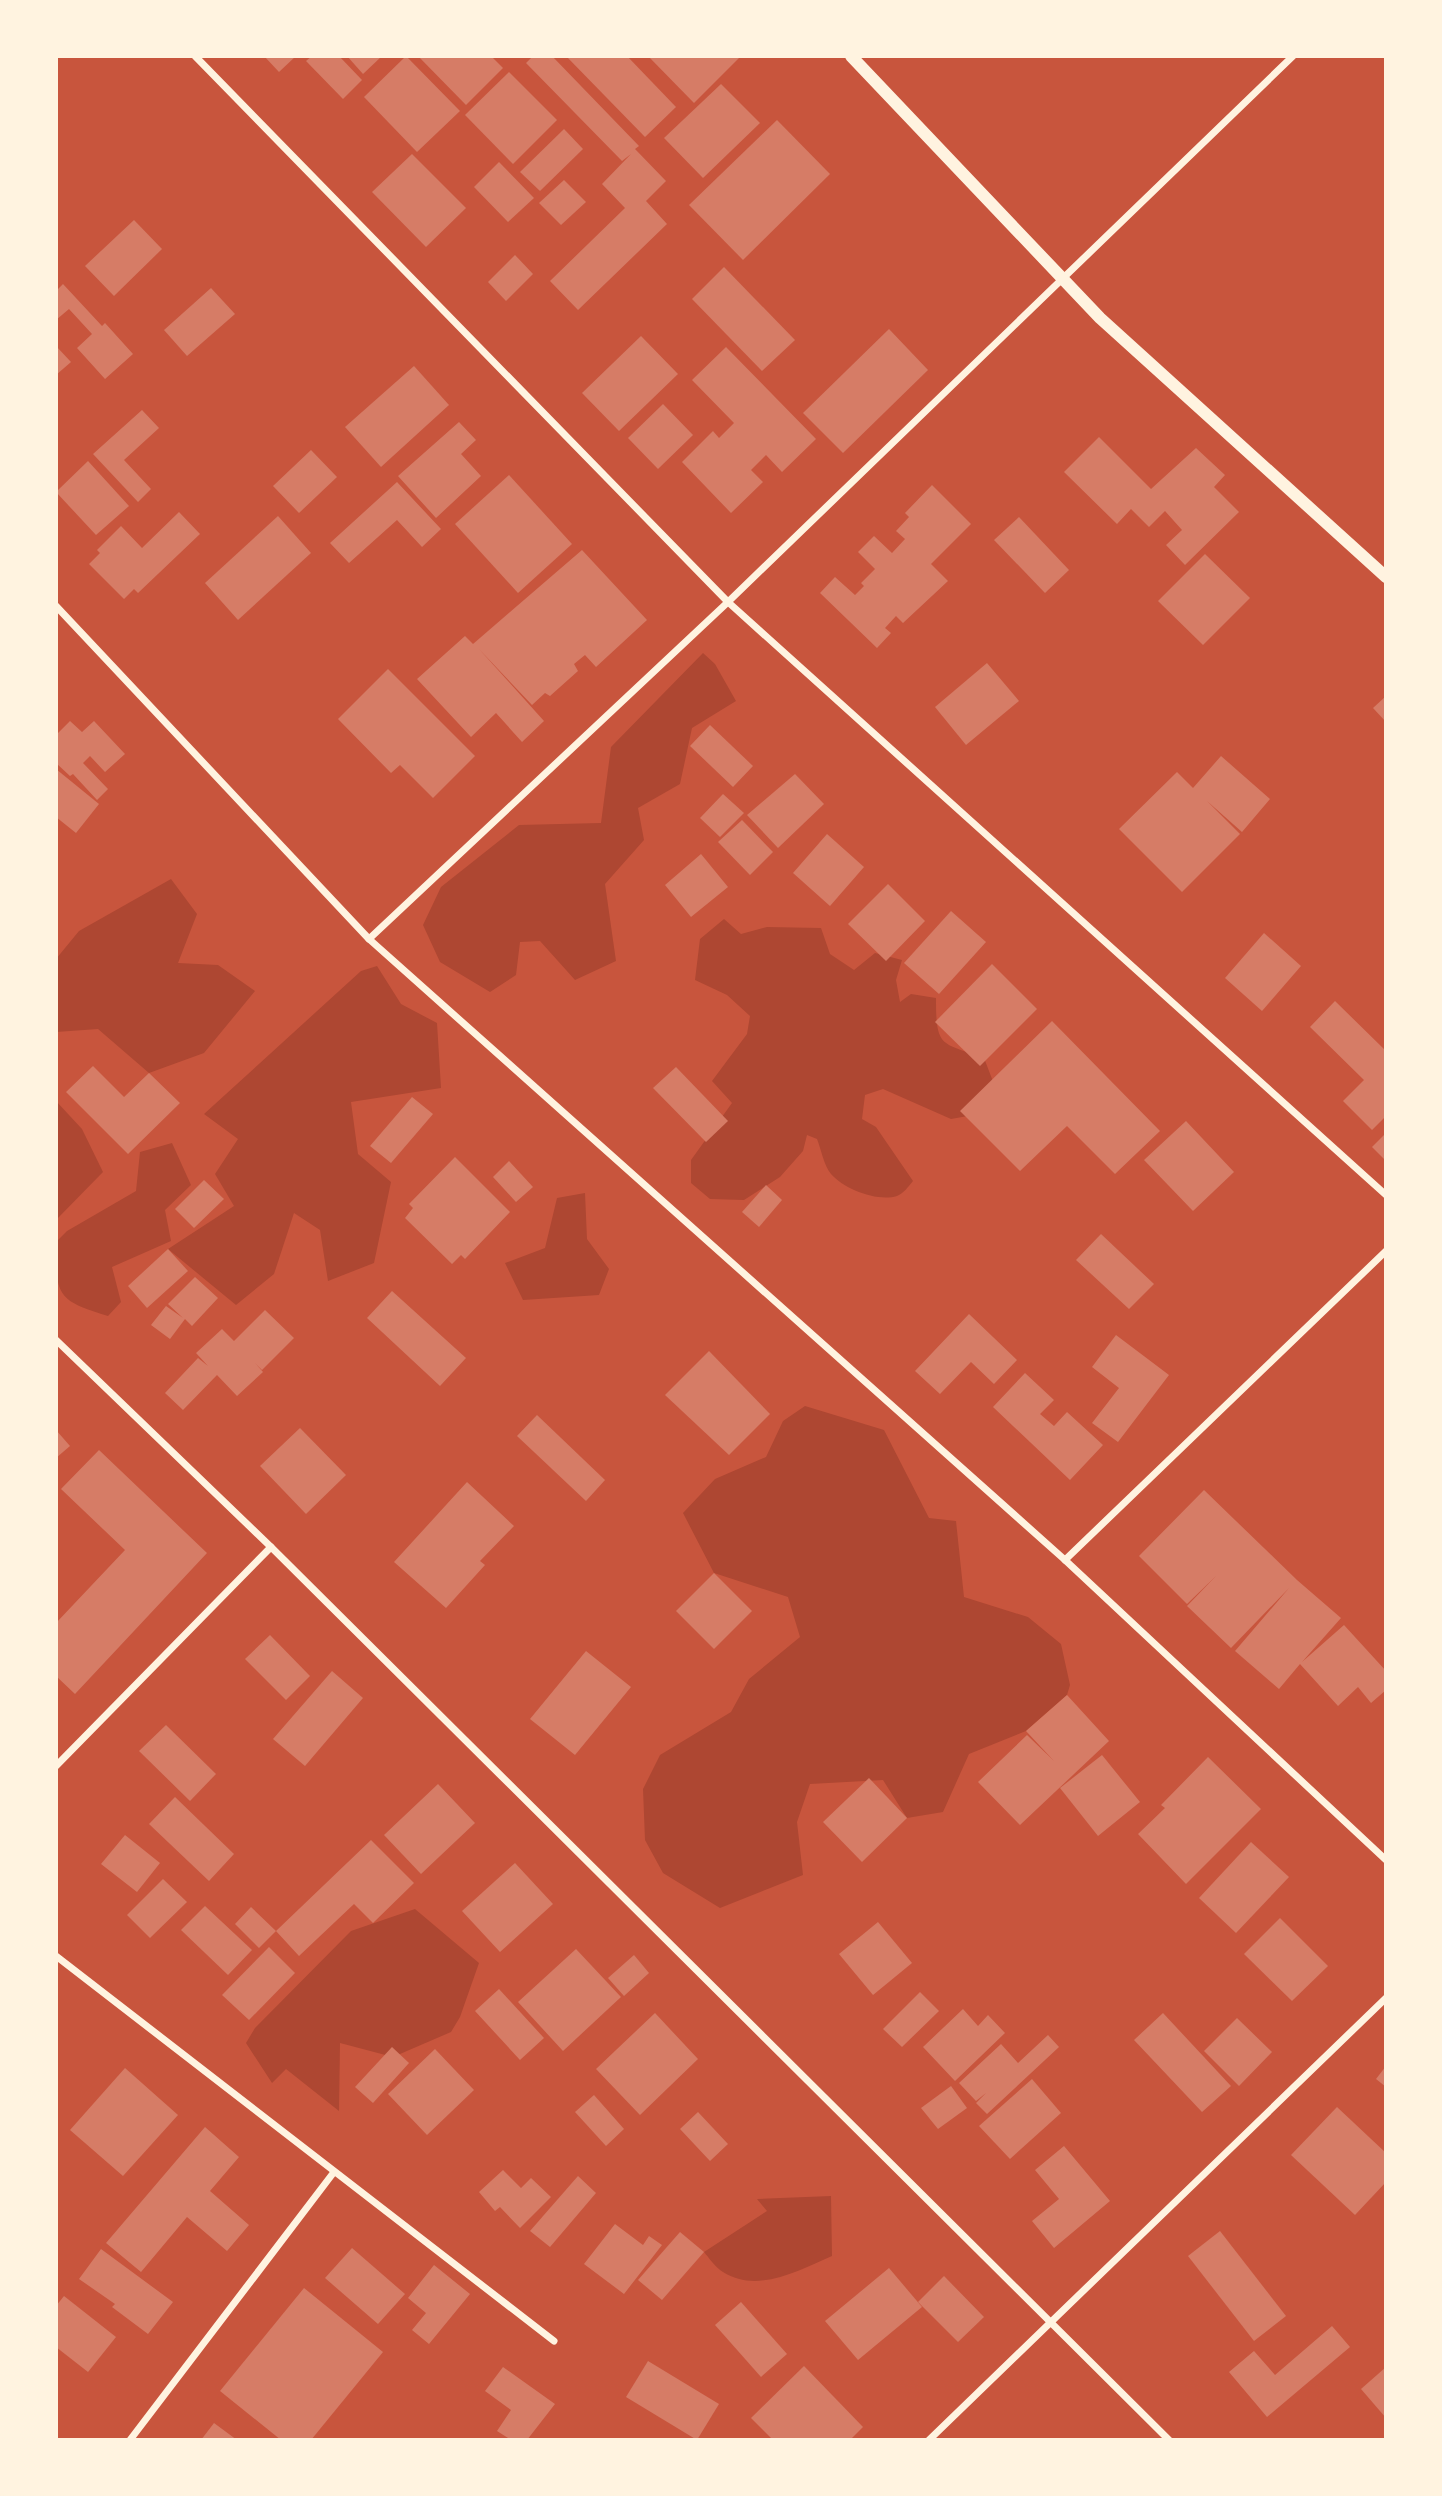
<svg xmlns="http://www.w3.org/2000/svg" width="1442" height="2496" viewBox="0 0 1442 2496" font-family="'Source Sans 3',sans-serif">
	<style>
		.green { fill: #ae4732 }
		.building { fill: #d67c66 }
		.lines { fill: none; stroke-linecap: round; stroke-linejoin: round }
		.minor { stroke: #fff3e0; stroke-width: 7 }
		.tertiary { stroke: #fff3e0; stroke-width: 12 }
	</style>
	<rect width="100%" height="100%" fill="#c8553d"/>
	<g class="green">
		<polygon points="703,653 715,664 736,701 692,728 680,784 638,808 644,840 605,884 616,961 575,980 540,941 520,942 516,975 490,992 440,962 423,925 441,887 519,825 601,823 611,747"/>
		<polygon points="171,879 197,914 178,963 218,965 255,991 204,1053 149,1073 98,1029 56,1032 56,959 79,931"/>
		<path d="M724,919L741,934L767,927L821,928L830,954L854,970L875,953L902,960L896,980L900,1002L911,994L936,998C936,1048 940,1042 984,1058L994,1084L979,1114L951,1119L883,1089L865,1095L862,1119L876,1127L913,1181C908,1187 904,1193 897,1196C877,1202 844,1189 831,1174C824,1166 821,1149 817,1139L807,1135L803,1151L780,1177L744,1200L710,1199L691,1183V1160L732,1103L712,1081L747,1034L750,1016L727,995L695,980L700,939Z"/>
		<polygon points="377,966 401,1004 437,1023 441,1088 351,1102 358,1154 391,1182 374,1263 328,1281 320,1230 294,1213 274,1274 236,1305 168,1249 234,1206 215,1174 238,1139 204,1114 361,971"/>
		<polygon points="56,1101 82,1129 103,1172 56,1220"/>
		<path d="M172,1143L191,1185L165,1210L171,1241L112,1267L121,1302L108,1316C56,1300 56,1296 56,1242L67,1231L136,1191L140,1152Z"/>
		<polygon points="585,1193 587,1239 609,1269 599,1295 523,1300 505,1263 545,1248 557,1198"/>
		<polygon points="805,1406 884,1430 929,1518 956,1521 964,1597 1028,1617 1061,1644 1070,1685 1067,1695 1026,1731 969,1754 943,1812 907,1818 883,1780 810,1784 797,1822 803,1875 720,1908 663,1873 645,1840 643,1789 660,1755 731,1712 749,1679 800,1637 788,1597 714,1573 683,1513 715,1479 766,1457 783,1421"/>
		<polygon points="415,1909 479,1963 460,2017 451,2032 393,2057 340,2043 339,2111 286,2069 272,2083 246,2043 255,2028 351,1931"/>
		<path d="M831,2196L832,2256C800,2270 757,2294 723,2272C716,2268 709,2258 704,2252L767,2211L757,2199Z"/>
	</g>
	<g class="building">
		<polygon points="264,56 296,56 279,72"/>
		<polygon points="312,56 339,56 362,80 343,99 306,61"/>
		<polygon points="347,56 382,56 363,74"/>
		<polygon points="406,56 460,111 417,152 364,97"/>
		<polygon points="418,56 491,56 503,68 466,105"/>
		<polygon points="533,56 552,56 639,146 635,149 666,181 646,201 667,224 578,310 550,281 625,208 602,184 631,154 622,161 526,63"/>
		<polygon points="566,56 627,56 676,107 645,137"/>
		<polygon points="648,56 741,56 694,103"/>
		<polygon points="509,72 557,120 513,164 465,115"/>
		<polygon points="721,84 760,123 703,178 664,138"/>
		<polygon points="777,120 830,174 743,260 689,205"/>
		<polygon points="564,129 583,149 540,191 520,172"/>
		<polygon points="412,154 466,208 426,247 372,192"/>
		<polygon points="499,162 534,198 508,222 474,187"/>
		<polygon points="564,180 586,202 561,225 539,203"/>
		<polygon points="134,220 162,249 114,296 85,266"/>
		<polygon points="515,255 533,274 506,301 488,282"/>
		<polygon points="724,267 795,340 762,371 692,299"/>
		<polygon points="63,284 102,326 105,323 133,354 105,379 77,348 92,334 69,309 56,320 56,291"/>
		<polygon points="211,288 235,314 187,356 164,330"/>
		<polygon points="889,329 928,370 843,453 803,413"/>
		<polygon points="641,336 678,374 619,431 582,393"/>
		<polygon points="56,346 71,362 56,375"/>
		<polygon points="726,347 816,439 782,472 766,455 751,470 763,482 731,513 682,462 713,431 719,438 734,423 692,380"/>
		<polygon points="414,366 449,405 381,467 345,427"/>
		<polygon points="663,404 693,435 658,469 628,438"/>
		<polygon points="142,410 159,428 124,460 151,489 138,502 93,454"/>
		<polygon points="459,422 476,440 461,454 481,476 436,518 398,476"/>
		<polygon points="1099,437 1151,489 1196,448 1225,475 1214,487 1239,512 1185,565 1166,545 1182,530 1165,511 1149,527 1131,509 1117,524 1064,472"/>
		<polygon points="311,450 337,477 299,513 273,486"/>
		<polygon points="88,461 129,506 96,535 56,492"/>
		<polygon points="509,475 572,544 518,593 455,524"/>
		<polygon points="397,482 441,529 422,547 397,520 349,563 330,543"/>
		<polygon points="932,485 971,524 931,564 948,581 903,623 896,616 885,628 891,633 877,648 820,593 835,577 855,595 864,586 861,583 875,569 858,552 874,536 892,553 905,539 896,531 909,517 905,513"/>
		<polygon points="179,512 200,534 138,593 134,589 124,599 89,564 100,553 97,550 121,526 142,548"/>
		<polygon points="278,516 311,553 238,620 205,583"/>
		<polygon points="1019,517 1069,570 1045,593 994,540"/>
		<polygon points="582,550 647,620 596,667 585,655 574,664 578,671 550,696 545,693 532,705 479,649 544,721 522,742 496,713 471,737 417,679 465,636 473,644"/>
		<polygon points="1205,554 1250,598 1203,645 1158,601"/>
		<polygon points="987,663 1019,701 966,745 935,707"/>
		<polygon points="388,669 475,756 433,798 400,765 391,773 338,719"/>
		<polygon points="1386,696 1386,722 1373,708"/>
		<polygon points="70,721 82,732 94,721 125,754 105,772 90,756 83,763 108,789 97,800 73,774 70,776 56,763 56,735"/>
		<polygon points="710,725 753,766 733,787 690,746"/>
		<polygon points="1221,756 1270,799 1242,832 1207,801 1240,834 1182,892 1119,829 1177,772 1193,788"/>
		<polygon points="56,769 99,804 76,833 56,817"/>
		<polygon points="795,774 824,804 778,848 747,815"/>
		<polygon points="723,794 744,813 720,837 700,818"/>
		<polygon points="742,820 773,852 750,875 718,842"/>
		<polygon points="827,834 864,867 830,906 793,873"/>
		<polygon points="701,854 728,887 691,917 665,885"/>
		<polygon points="888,884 925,921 886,961 848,924"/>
		<polygon points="951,911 986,942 939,994 904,963"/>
		<polygon points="1264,933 1301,966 1262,1011 1225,978"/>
		<polygon points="992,964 1037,1009 980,1066 935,1022"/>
		<polygon points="1335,1001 1386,1051 1386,1116 1372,1130 1343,1101 1364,1080 1310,1027"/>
		<polygon points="1052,1021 1160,1131 1115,1174 1067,1126 1020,1171 960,1111"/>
		<polygon points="93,1066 124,1097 149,1073 180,1103 128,1154 66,1092"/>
		<polygon points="676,1067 728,1121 706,1142 653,1088"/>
		<polygon points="412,1097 433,1114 391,1163 370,1146"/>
		<polygon points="1186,1121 1234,1172 1193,1211 1144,1160"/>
		<polygon points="1386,1133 1386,1161 1372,1147"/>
		<polygon points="455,1157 510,1212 465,1259 461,1255 452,1264 405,1218 413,1208 409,1204"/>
		<polygon points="509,1161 533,1187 516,1202 493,1177"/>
		<polygon points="204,1180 224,1199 194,1228 175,1209"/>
		<polygon points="766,1185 782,1200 759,1227 742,1212"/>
		<polygon points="1101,1234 1154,1284 1129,1309 1076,1260"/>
		<polygon points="168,1249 188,1271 147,1308 128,1286"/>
		<polygon points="195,1277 218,1298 192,1326 185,1319 170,1339 151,1325 166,1306 183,1318 168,1304"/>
		<polygon points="392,1291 466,1358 440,1386 367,1318"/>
		<polygon points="265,1310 294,1338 262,1370 255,1363 263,1372 237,1396 217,1375 183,1410 165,1393 198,1358 208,1366 196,1353 222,1329 234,1341"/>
		<polygon points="969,1314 1017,1360 994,1384 971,1362 940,1394 915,1371"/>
		<polygon points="1116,1335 1169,1375 1118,1442 1092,1423 1119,1388 1092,1367"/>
		<polygon points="709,1351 770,1414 729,1455 665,1395"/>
		<polygon points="1025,1373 1054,1400 1040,1414 1054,1426 1067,1412 1103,1445 1070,1480 993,1407"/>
		<polygon points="537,1415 605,1480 586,1501 517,1436"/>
		<polygon points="300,1428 346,1475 306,1514 260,1466"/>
		<polygon points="56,1430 70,1446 56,1458"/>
		<polygon points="99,1450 207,1553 75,1694 56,1676 56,1623 125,1550 61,1489"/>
		<polygon points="467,1482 514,1526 480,1561 485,1565 446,1608 394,1562"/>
		<polygon points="1204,1490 1297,1580 1341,1618 1302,1662 1344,1625 1386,1671 1386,1690 1371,1703 1358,1687 1338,1706 1300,1664 1279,1689 1235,1651 1289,1588 1231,1648 1187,1606 1216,1576 1187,1604 1139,1556"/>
		<polygon points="714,1573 752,1611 714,1649 676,1611"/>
		<polygon points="270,1635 310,1676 286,1700 245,1659"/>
		<polygon points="586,1651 631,1687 575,1755 530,1719"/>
		<polygon points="332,1671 363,1698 305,1766 273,1739"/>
		<polygon points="1067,1695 1109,1741 1020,1825 978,1782 1027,1735 1054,1761 1026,1731"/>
		<polygon points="166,1725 216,1774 190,1801 139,1751"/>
		<polygon points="1102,1755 1140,1802 1098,1836 1060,1788"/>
		<polygon points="1208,1757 1261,1809 1186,1884 1138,1834 1165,1808 1161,1805"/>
		<polygon points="869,1778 907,1818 862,1862 823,1822"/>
		<polygon points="438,1784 475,1823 421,1874 384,1835"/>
		<polygon points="175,1797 234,1854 209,1881 149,1824"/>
		<polygon points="125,1835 160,1863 137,1892 101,1864"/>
		<polygon points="371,1840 414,1883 373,1923 354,1904 299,1956 276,1931 259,1948 235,1924 251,1907 276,1931"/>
		<polygon points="1251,1842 1289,1877 1236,1933 1199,1898"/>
		<polygon points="515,1863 553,1904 500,1952 462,1911"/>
		<polygon points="163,1879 187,1902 150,1938 127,1915"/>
		<polygon points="205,1906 252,1950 228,1975 181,1930"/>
		<polygon points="1280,1918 1328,1966 1292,2001 1244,1954"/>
		<polygon points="878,1922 912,1963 873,1995 839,1954"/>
		<polygon points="269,1947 295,1973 249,2020 222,1995"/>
		<polygon points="576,1949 621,1997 563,2051 518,2002"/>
		<polygon points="634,1955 649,1973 624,1996 608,1978"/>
		<polygon points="499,1989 544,2038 520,2060 475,2011"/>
		<polygon points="920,1992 939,2011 902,2047 883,2029"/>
		<polygon points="963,2009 978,2026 988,2015 1005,2033 955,2081 923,2047"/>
		<polygon points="655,2013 698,2059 640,2115 596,2069"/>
		<polygon points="1163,2013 1231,2086 1202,2112 1134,2040"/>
		<polygon points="1237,2018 1272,2052 1239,2086 1204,2051"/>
		<polygon points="1048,2035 1059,2047 987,2114 976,2103 986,2093 976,2101 959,2083 1001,2044 1018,2063"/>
		<polygon points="392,2047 409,2063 373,2103 355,2087"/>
		<polygon points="435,2049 474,2090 427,2135 388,2094"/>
		<polygon points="1386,2066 1386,2087 1376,2079"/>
		<polygon points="125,2068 178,2115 123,2176 70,2130"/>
		<polygon points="1032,2079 1061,2113 1010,2159 979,2126"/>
		<polygon points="951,2086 967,2108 938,2129 921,2108"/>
		<polygon points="594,2095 624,2129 606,2146 575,2112"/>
		<polygon points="1337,2107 1386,2153 1386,2182 1355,2215 1291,2155"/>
		<polygon points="698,2112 728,2144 710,2161 680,2129"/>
		<polygon points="205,2127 239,2157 210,2191 249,2225 227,2251 187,2217 141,2272 106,2243"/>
		<polygon points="1064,2146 1110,2201 1054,2248 1032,2221 1059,2199 1035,2170"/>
		<polygon points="503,2170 521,2188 531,2178 551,2197 520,2228 500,2207 495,2211 479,2192"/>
		<polygon points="578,2176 596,2193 550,2247 530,2231"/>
		<polygon points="615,2224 643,2245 649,2236 662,2245 624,2294 584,2264"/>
		<polygon points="1220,2231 1286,2316 1254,2341 1188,2256"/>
		<polygon points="680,2232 704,2252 662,2300 638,2280"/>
		<polygon points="352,2248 405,2294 378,2324 325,2278"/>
		<polygon points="101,2249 173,2302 148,2334 112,2307 115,2304 79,2279"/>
		<polygon points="434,2265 470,2294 429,2344 412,2330 426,2313 408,2298"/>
		<polygon points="889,2268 922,2307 858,2360 825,2321"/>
		<polygon points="944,2276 984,2317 958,2342 918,2302"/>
		<polygon points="304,2288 383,2352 311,2440 281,2440 220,2391"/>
		<polygon points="64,2296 116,2337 88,2372 56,2347 56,2306"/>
		<polygon points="741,2302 787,2354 761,2377 715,2325"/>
		<polygon points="1332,2326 1350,2347 1267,2417 1229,2372 1254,2351 1275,2375"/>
		<polygon points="648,2361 719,2404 697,2440 626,2397"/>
		<polygon points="804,2366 863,2427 850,2440 773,2440 751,2418"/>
		<polygon points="503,2367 555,2404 527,2440 511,2440 497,2431 511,2410 485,2391"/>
		<polygon points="1386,2367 1386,2418 1361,2389"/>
		<polygon points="214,2423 237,2440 201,2440"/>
	</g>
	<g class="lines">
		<g class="minor">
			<polyline points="195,56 728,602 1386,1195"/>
			<polyline points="56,606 369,939 1065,1560 1386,1860"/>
			<polyline points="369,939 728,602 1293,56"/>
			<polyline points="56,1340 271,1547 1169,2440"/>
			<polyline points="1065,1560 1386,1251"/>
			<polyline points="56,1766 271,1547"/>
			<polyline points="56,1956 554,2341"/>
			<polyline points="130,2440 334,2172"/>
			<polyline points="929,2440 1386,1998"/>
		</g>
		<polyline class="tertiary" points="851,56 1100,318 1386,577"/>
	</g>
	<rect width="1442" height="2496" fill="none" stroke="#fff3e0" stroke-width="116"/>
</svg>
